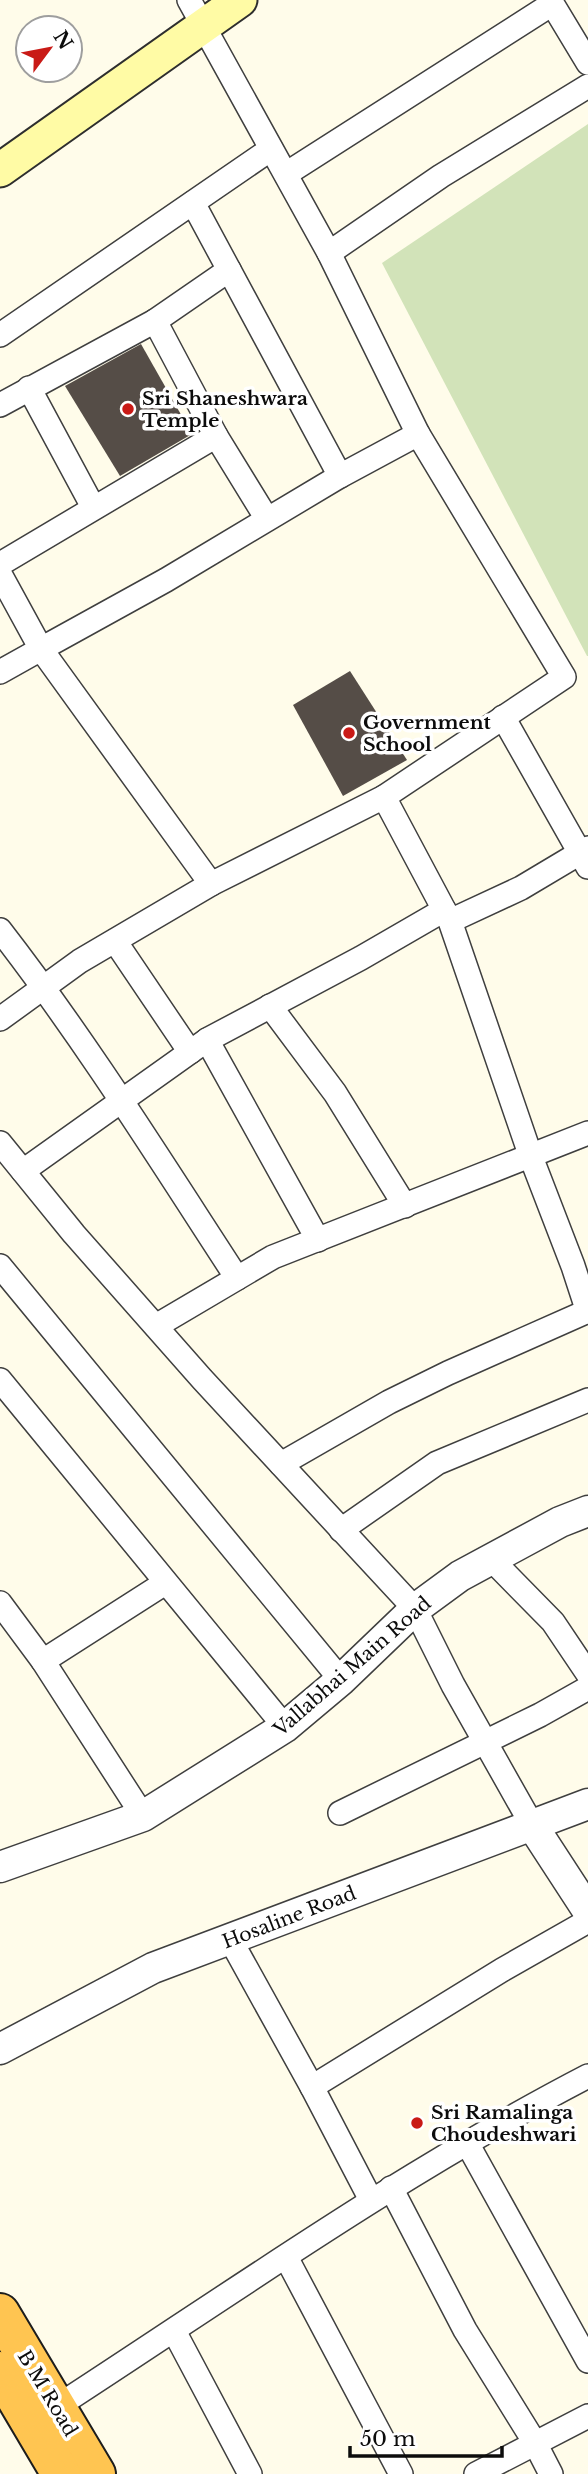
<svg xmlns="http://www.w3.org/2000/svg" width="588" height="2474" viewBox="0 0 588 2474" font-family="'Libre Baskerville',serif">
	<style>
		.cemetery { fill: #d2e3b9 }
		.building { fill: #554d47 }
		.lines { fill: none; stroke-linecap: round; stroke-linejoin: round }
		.minor-casing { stroke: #3f3f3f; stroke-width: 26 }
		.tertiary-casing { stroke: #3f3f3f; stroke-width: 33 }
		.secondary-casing { stroke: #2e2e2e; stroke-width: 37 }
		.trunk-casing { stroke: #1d1d1d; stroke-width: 42 }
		.minor { stroke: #fff; stroke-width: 23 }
		.tertiary { stroke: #fff; stroke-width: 30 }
		.secondary { stroke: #fffba5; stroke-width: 33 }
		.trunk { stroke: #ffc551; stroke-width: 38 }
		.poi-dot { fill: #c91a16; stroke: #fff; stroke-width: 2.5 }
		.labels { text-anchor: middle; stroke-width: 7; stroke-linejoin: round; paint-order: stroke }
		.poi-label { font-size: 19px; font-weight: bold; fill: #0c0c0c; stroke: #fff; text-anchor: start }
		.street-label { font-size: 19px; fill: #0c0c0c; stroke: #fff }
	</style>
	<rect width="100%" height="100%" fill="#fffcea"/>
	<polygon class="cemetery" points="588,124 588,656 587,656 382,263"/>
	<g class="building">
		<polygon points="141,344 192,434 120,476 65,386"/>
		<polygon points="350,671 407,760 343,796 293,705"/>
	</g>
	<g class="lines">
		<g class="minor-casing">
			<g id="minor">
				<polyline points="189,0 329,253 418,434 564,677 384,797 450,921 531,1157 573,1266 588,1312"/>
				<polyline points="550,0 588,63"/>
				<polyline points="286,174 552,4"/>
				<polyline points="193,203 340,476 418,434"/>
				<polyline points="329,253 441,176 588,86"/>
				<polyline points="155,321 229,270"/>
				<polyline points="0,335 271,149"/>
				<polyline points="29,388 93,507"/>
				<polyline points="0,405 155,321 216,436 0,564"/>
				<polyline points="216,436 267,519"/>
				<polyline points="0,574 41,649 166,580 340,476"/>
				<polyline points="0,672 41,649 211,884 384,797"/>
				<polyline points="503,717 588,867"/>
				<polyline points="450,921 521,888 588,848"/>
				<path d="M0,930C86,1041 160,1160 237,1278"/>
				<polyline points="115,941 190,1052"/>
				<polyline points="270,1006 335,1093 405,1206"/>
				<polyline points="0,1019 80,961 211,884"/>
				<polyline points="207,1040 318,1240"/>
				<polyline points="0,1143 74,1234 202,1379 415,1609 453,1685 532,1825"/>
				<polyline points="23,1171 207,1040 361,958 444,910"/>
				<polyline points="0,1266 341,1680"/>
				<polyline points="156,1326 273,1257 588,1133"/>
				<polyline points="0,1380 285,1727"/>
				<polyline points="281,1464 389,1402 448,1373 588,1311"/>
				<polyline points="341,1530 437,1463 588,1400"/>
				<polyline points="492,1560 553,1622 588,1674"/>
				<polyline points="0,1603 43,1661 165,1583"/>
				<polyline points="43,1661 143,1816"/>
				<polyline points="340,1813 540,1715 588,1688"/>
				<polyline points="230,1939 312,2087 371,2200"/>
				<polyline points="312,2087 502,1970 588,1921"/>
				<polyline points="467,2143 588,2361"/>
				<polyline points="391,2188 465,2330 535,2443 551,2474"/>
				<polyline points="286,2257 401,2474"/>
				<polyline points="174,2331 250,2474"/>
				<path d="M58,2406C232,2293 403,2172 588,2076"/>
				<polyline points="476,2474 588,2416"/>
			</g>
		</g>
		<g class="tertiary-casing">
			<g id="tertiary">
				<polyline points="532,1825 588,1911"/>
				<polyline points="0,1867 143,1816 285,1727 341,1680 415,1609 460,1576 560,1522 588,1511"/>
				<polyline points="0,2049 153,1968 588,1804"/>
			</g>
		</g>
		<g class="secondary-casing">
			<polyline id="secondary" points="0,170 240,0"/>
		</g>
		<g class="trunk-casing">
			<g id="trunk">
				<polyline points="0,2313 96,2474"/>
				<polyline points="0,2371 61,2474"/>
			</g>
		</g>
		<use href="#minor" class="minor"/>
		<use href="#tertiary" class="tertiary"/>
		<use href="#secondary" class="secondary"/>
		<use href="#trunk" class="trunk"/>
	</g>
	<g class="poi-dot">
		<circle cx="128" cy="409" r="7"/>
		<circle cx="349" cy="733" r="7"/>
		<circle cx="417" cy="2123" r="7"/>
	</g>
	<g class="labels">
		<g class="poi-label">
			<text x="142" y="405">Sri Shaneshwara<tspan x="142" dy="22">Temple</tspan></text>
			<text x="363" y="729">Government<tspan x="363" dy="22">School</tspan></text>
			<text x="431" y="2119">Sri Ramalinga<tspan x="431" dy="22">Choudeshwari</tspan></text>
		</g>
		<g class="street-label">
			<text transform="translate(352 1666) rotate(-41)" y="7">Vallabhai Main Road</text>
			<text transform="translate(289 1917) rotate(-21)" y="7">Hosaline Road</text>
			<text transform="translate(48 2393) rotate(59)" y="7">B M Road</text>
		</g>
	</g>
	<g transform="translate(49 49) rotate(58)"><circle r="33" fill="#ffffff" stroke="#9e9e9e" stroke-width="2"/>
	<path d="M0-5L12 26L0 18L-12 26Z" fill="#c91a16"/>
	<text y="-10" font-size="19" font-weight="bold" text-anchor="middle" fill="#0c0c0c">N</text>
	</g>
	<path d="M350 2446v10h152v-10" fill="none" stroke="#0c0c0c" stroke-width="3.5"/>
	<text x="360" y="2446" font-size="21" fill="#0c0c0c" stroke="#ffffff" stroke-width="5" paint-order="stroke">50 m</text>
</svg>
